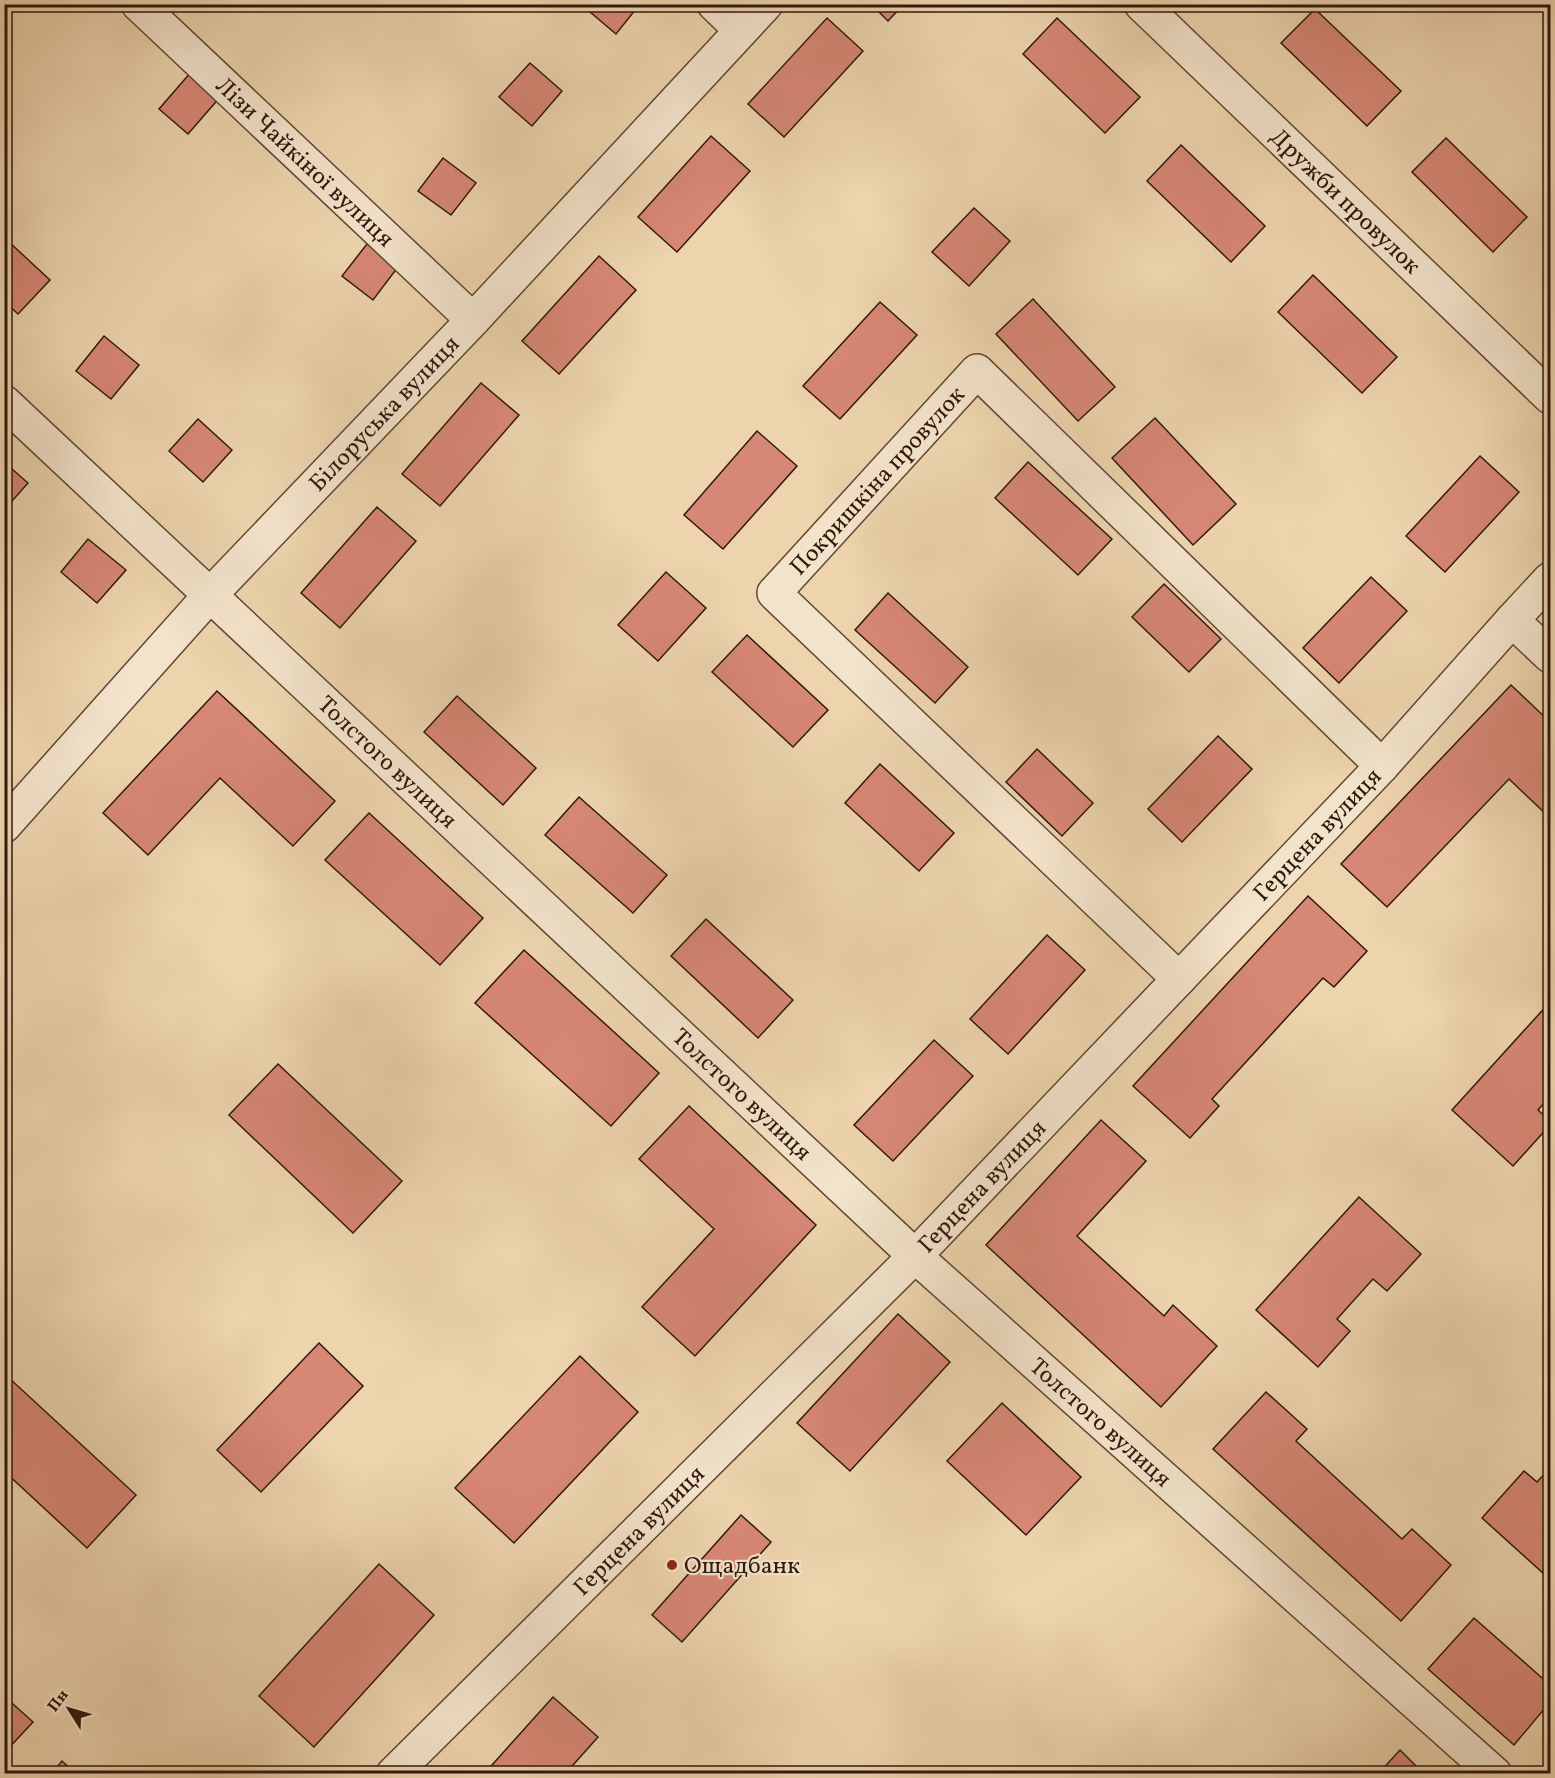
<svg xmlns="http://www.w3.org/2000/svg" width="1555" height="1778" viewBox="0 0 1555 1778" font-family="Vollkorn,serif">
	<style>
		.building { fill: #d78775; stroke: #30180e; stroke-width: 1.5 }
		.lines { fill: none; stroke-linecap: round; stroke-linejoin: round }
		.minor-casing { stroke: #5f4736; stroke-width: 36 }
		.minor { stroke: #f3e3ca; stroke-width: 33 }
		.poi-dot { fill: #8f2418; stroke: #f3e3ca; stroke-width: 2 }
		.labels { text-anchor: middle; stroke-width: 4.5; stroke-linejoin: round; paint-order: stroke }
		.street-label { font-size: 24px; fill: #30180e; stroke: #f3e3ca }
		.poi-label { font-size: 24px; fill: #30180e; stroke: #f3e3ca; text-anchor: start }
	</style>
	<rect width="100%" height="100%" fill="#edd4ad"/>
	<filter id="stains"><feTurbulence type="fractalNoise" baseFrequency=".00333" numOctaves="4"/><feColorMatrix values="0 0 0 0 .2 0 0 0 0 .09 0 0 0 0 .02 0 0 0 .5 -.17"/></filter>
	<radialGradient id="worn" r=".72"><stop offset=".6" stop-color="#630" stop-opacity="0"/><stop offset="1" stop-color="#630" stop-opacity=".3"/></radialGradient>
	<g class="building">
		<polygon points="584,4 640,4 616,34 583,6"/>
		<polygon points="871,4 904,4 888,21"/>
		<polygon points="1315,9 1401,91 1367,126 1281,43"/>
		<polygon points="827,18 863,51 784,137 748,104"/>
		<polygon points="1057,18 1140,97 1105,133 1023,54"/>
		<polygon points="530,63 562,91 532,126 499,97"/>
		<polygon points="198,64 227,89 188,134 159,109"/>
		<polygon points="711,136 750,171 677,252 638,217"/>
		<polygon points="1446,138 1527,217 1493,252 1412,172"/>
		<polygon points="1181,145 1265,226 1231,262 1147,181"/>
		<polygon points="443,158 476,183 451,215 418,191"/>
		<polygon points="974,208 1010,241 969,286 932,252"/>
		<polygon points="9,242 50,280 18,314 4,301 4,247"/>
		<polygon points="367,244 398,267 373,300 342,276"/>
		<polygon points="599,256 636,290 559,374 522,341"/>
		<polygon points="1313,275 1397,357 1362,393 1278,312"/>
		<polygon points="1033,299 1115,387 1078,421 996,334"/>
		<polygon points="880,302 917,335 840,419 803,386"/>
		<polygon points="104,336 139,365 111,399 76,371"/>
		<polygon points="481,383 519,415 440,506 402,474"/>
		<polygon points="1155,418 1236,504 1193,545 1112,458"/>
		<polygon points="198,419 232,450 203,482 169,451"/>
		<polygon points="757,431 797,466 723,549 684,515"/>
		<polygon points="1480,456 1519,492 1445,572 1406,536"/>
		<polygon points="4,462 28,483 4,510"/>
		<polygon points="1028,462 1112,539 1078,575 995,498"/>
		<polygon points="377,507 416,541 340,628 301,593"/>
		<polygon points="88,539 126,570 97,603 61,572"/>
		<polygon points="666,572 706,608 658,661 618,625"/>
		<polygon points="1371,577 1407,611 1339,683 1303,648"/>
		<polygon points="1164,584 1221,639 1189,672 1132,617"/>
		<polygon points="888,593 968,667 935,703 855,630"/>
		<polygon points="747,635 828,710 793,747 712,672"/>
		<polygon points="1511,685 1550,722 1550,818 1509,779 1387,907 1341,864"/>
		<polygon points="217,691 335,801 293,846 220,778 148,855 103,813"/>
		<polygon points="457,696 536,768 503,805 424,732"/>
		<polygon points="1218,736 1252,769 1182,842 1148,809"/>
		<polygon points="1037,749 1093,803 1062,836 1006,782"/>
		<polygon points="880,764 954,833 919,871 845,803"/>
		<polygon points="579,797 667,875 633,913 545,835"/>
		<polygon points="369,813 483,918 440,965 325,860"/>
		<polygon points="1308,896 1367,951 1334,987 1323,978 1212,1099 1219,1106 1190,1138 1133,1086"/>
		<polygon points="706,919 793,1000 758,1038 671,956"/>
		<polygon points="1047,935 1085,970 1008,1054 970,1019"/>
		<polygon points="524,950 659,1073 611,1126 475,1003"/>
		<polygon points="1550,1002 1550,1096 1538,1110 1550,1121 1550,1125 1513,1166 1452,1110"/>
		<polygon points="934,1040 973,1076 893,1161 854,1125"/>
		<polygon points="278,1064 402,1181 353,1233 229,1115"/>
		<polygon points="689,1106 816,1225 695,1356 642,1307 714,1229 639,1159"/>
		<polygon points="1101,1120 1146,1161 1077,1236 1164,1316 1173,1305 1217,1346 1161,1407 986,1245"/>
		<polygon points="1359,1197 1421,1254 1387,1291 1373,1279 1337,1319 1350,1331 1318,1367 1256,1310"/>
		<polygon points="898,1314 950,1362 850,1471 797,1423"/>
		<polygon points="319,1343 363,1386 261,1492 217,1450"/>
		<polygon points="580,1356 638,1412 514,1543 455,1488"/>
		<polygon points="9,1378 136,1495 87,1548 4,1471 4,1383"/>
		<polygon points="1266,1392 1307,1429 1296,1441 1402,1539 1412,1529 1451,1565 1401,1621 1213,1449"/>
		<polygon points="1002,1403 1081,1477 1026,1535 947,1461"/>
		<polygon points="1550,1468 1550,1567 1544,1574 1482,1518 1524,1471 1537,1482"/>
		<polygon points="741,1515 771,1542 682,1642 652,1615"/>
		<polygon points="379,1564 434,1615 314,1747 259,1696"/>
		<polygon points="1474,1618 1550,1685 1550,1702 1514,1745 1428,1669"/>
		<polygon points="4,1696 33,1722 4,1753"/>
		<polygon points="553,1697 598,1737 565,1774 484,1774"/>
		<polygon points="1400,1750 1424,1774 1378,1774"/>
		<polygon points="62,1761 76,1774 51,1774"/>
	</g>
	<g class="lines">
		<g class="minor-casing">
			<g id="minor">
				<path id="s1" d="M138,4L473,320"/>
				<polyline points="714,4 741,30"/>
				<path id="s2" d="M1141,4L1550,397"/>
				<path id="s3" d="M4,402L915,1256L1495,1774"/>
				<polyline points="1512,620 1550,656"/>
				<path id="s4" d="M4,826L211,594L473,320L766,4"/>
				<path id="s5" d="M1179,979L774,593L977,371L1382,766"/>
				<path id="s6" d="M393,1774L915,1256L1382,766L1512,620L1550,579"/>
			</g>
		</g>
		<use href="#minor" class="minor"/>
	</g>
	<circle class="poi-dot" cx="672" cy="1565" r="6"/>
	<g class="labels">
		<g class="street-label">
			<text dy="8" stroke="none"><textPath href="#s1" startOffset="230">Лізи Чайкіної вулиця</textPath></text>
			<text dy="8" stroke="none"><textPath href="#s2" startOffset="284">Дружби провулок</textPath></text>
			<text dy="8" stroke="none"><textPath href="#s4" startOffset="561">Білоруська вулиця</textPath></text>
			<text dy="8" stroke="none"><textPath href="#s5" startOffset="712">Покришкіна провулок</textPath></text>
			<text dy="8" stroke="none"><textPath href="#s3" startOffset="526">Толстого вулиця</textPath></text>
			<text dy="8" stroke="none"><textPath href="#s6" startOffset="1318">Герцена вулиця</textPath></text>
			<text dy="8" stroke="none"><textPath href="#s3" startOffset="1012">Толстого вулиця</textPath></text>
			<text dy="8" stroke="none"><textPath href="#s6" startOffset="832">Герцена вулиця</textPath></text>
			<text dy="8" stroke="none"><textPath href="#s3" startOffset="1498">Толстого вулиця</textPath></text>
			<text dy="8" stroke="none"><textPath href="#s6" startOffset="346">Герцена вулиця</textPath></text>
		</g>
		<g class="poi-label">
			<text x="684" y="1573">Ощадбанк</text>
		</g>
	</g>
	<rect width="1555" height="1778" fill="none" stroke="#edd4ad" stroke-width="24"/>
	<rect x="6" y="6" width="1543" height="1766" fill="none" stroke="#30180e" stroke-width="3"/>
	<rect x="12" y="12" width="1531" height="1754" fill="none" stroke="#30180e" stroke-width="1.5"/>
	<g transform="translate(69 1709) rotate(307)" stroke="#f3e3ca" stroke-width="4.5" paint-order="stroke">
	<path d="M0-4.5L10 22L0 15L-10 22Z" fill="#30180e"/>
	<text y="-9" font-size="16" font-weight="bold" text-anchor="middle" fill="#30180e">Пн</text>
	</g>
	<rect width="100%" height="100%" filter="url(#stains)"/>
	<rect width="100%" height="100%" fill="url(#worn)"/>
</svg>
